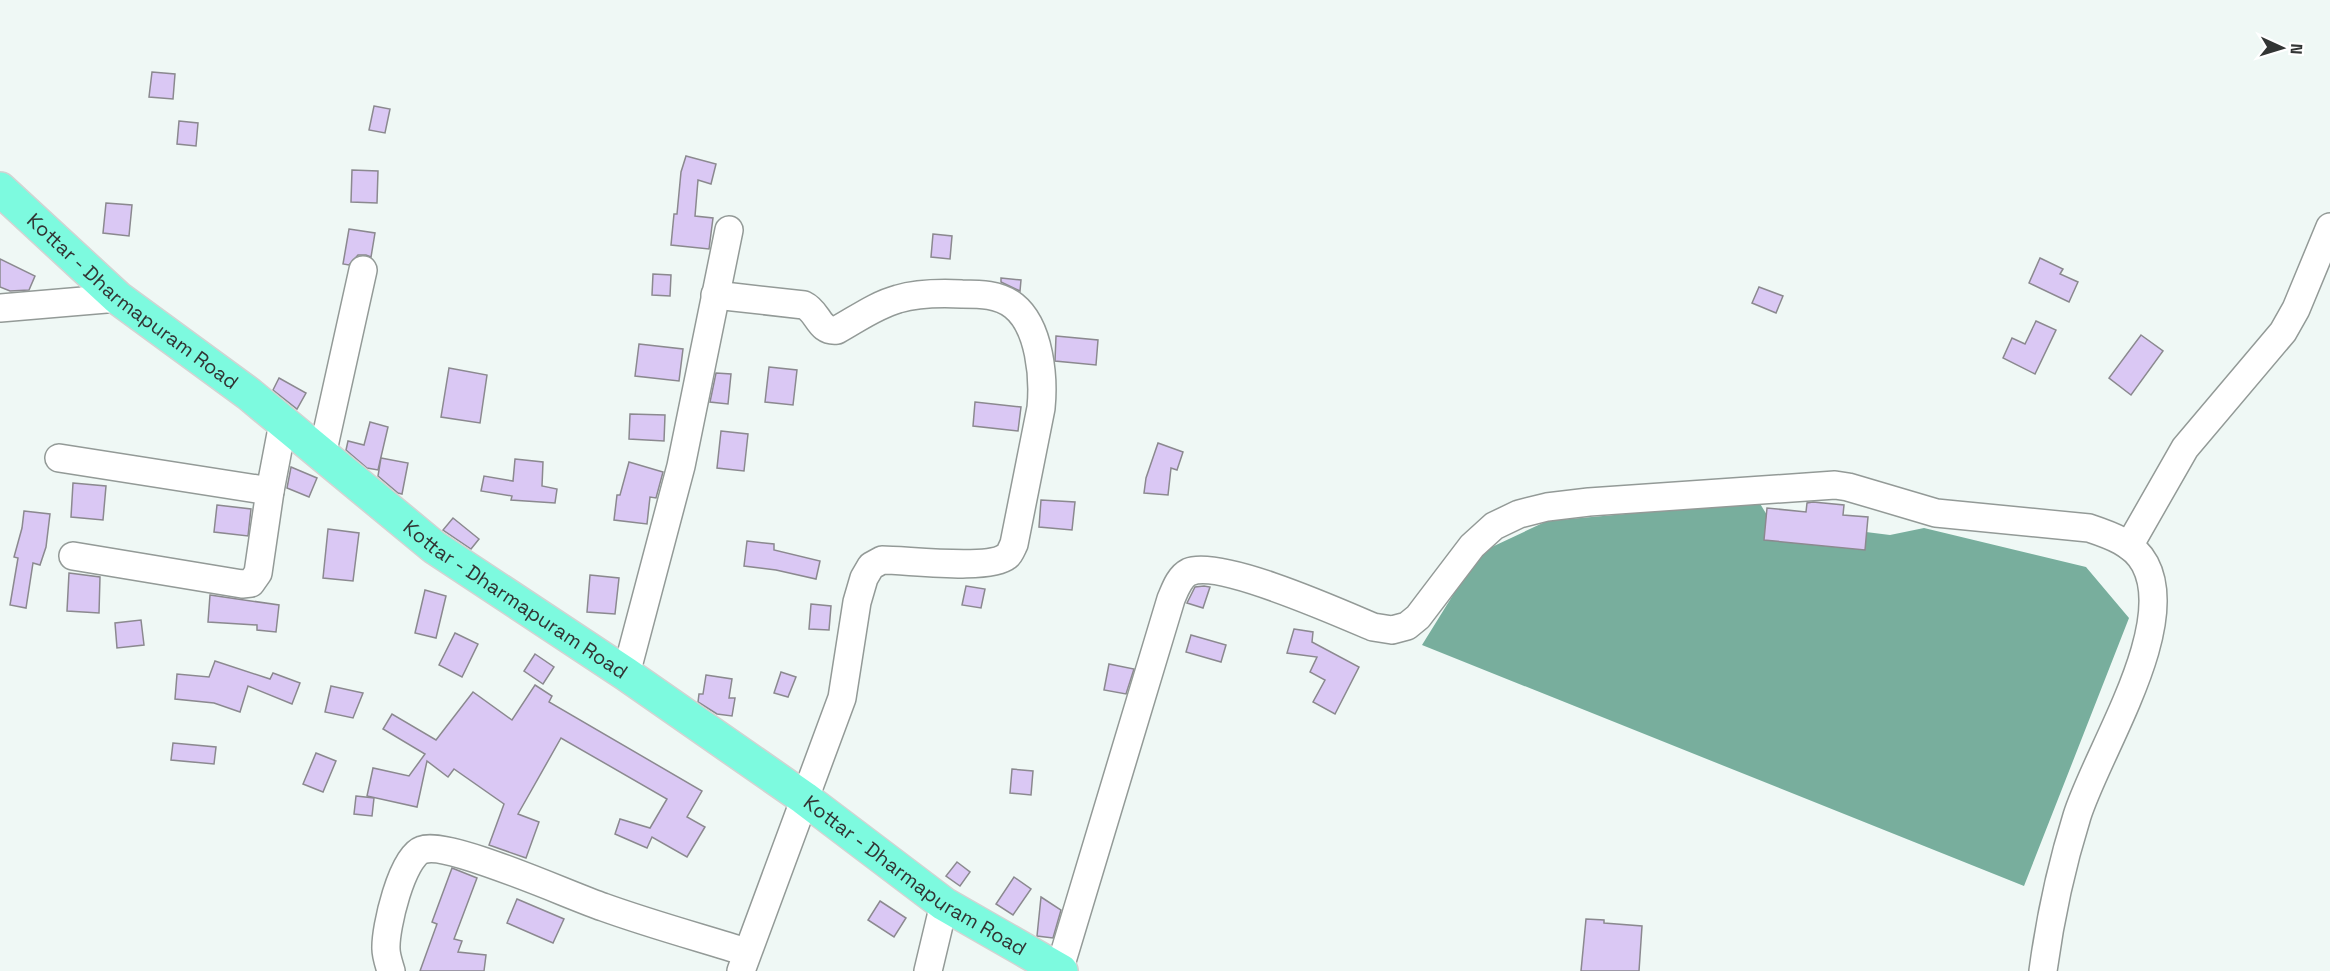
<svg xmlns="http://www.w3.org/2000/svg" width="2330" height="971" viewBox="0 0 2330 971" font-family="'Space Grotesk',sans-serif">
	<style>
		.water { fill: #78ae9d }
		.building { fill: #dac8f4; stroke: #8b898f; stroke-width: 1.5 }
		.lines { fill: none; stroke-linecap: round; stroke-linejoin: round }
		.minor-casing { stroke: #939a97; stroke-width: 30 }
		.major-casing { stroke: #d2d3d2; stroke-width: 36 }
		.minor { stroke: #fff; stroke-width: 27 }
		.major { stroke: #7dfadf; stroke-width: 33 }
		.labels { text-anchor: middle; stroke-width: 4.5; stroke-linejoin: round; paint-order: stroke }
		.street-label { font-size: 20px; fill: #323534; stroke: #fff }
	</style>
	<rect width="100%" height="100%" fill="#eff8f5"/>
	<polygon class="water" points="1759,502 1770,520 1890,535 1924,528 2086,567 2129,618 2024,886 1422,645 1479,553 1547,521"/>
	<g class="building">
		<polygon points="152,72 175,74 173,99 149,97"/>
		<polygon points="374,106 390,109 385,133 369,130"/>
		<polygon points="179,121 198,123 196,146 177,144"/>
		<polygon points="686,156 716,164 711,184 698,180 695,216 713,218 709,249 671,245 674,214 677,214 681,172"/>
		<polygon points="352,170 378,171 377,203 351,202"/>
		<polygon points="106,203 132,205 129,236 103,233"/>
		<polygon points="349,229 375,233 371,257 366,255 358,255 349,265 343,264"/>
		<polygon points="933,234 952,236 950,259 931,257"/>
		<polygon points="2040,258 2063,269 2060,274 2078,282 2069,302 2029,283"/>
		<polygon points="0,259 35,276 29,290 10,291 0,287"/>
		<polygon points="653,274 671,275 670,296 652,295"/>
		<polygon points="1001,278 1021,280 1020,291 1001,282"/>
		<polygon points="1759,287 1783,296 1776,313 1752,303"/>
		<polygon points="2036,321 2056,330 2035,374 2003,358 2012,338 2025,344"/>
		<polygon points="2141,335 2163,351 2131,395 2109,378"/>
		<polygon points="1056,336 1098,340 1096,365 1055,361"/>
		<polygon points="639,344 683,349 679,381 635,376"/>
		<polygon points="769,367 797,370 793,405 765,402"/>
		<polygon points="449,368 487,375 480,423 441,417"/>
		<polygon points="716,373 731,374 728,404 710,402"/>
		<polygon points="279,378 306,393 297,409 273,390"/>
		<polygon points="975,402 1021,407 1018,431 973,426"/>
		<polygon points="630,414 665,415 664,441 629,439"/>
		<polygon points="370,422 388,427 378,470 367,468 346,450 348,441 364,445"/>
		<polygon points="721,431 748,434 744,471 717,468"/>
		<polygon points="1158,443 1183,452 1177,470 1171,468 1168,495 1144,493 1146,478"/>
		<polygon points="381,458 408,463 402,494 398,493 378,476"/>
		<polygon points="515,459 543,462 542,486 557,489 555,503 511,500 512,496 481,491 484,476 513,481"/>
		<polygon points="629,462 663,472 656,498 650,497 647,524 614,520 617,495 620,495"/>
		<polygon points="291,467 317,478 309,497 287,488"/>
		<polygon points="73,483 106,486 103,520 71,517"/>
		<polygon points="1041,500 1075,502 1072,530 1039,527"/>
		<polygon points="1813,502 1844,505 1843,515 1868,517 1865,550 1764,540 1767,508 1806,512 1807,503"/>
		<polygon points="217,505 251,509 248,536 214,532"/>
		<polygon points="24,511 50,514 46,547 40,565 33,563 26,608 10,605 18,558 14,557 22,528"/>
		<polygon points="453,518 479,539 471,549 443,530"/>
		<polygon points="328,529 359,533 353,581 323,578"/>
		<polygon points="747,541 774,544 774,550 820,561 816,579 776,570 744,566"/>
		<polygon points="69,573 100,577 99,613 67,611"/>
		<polygon points="590,575 619,578 615,614 587,612"/>
		<polygon points="966,586 985,589 981,608 962,605"/>
		<polygon points="1204,586 1210,587 1203,608 1187,603 1195,587"/>
		<polygon points="425,590 446,596 436,638 415,633"/>
		<polygon points="210,595 279,605 276,632 257,630 257,625 208,622"/>
		<polygon points="811,604 831,606 829,630 809,629"/>
		<polygon points="141,620 144,645 117,648 115,623"/>
		<polygon points="1294,629 1313,632 1312,642 1359,667 1335,714 1313,702 1325,680 1310,672 1317,657 1287,653"/>
		<polygon points="455,633 478,644 462,677 439,665"/>
		<polygon points="1191,635 1226,645 1221,662 1186,652"/>
		<polygon points="535,654 554,667 543,684 524,671"/>
		<polygon points="215,661 270,679 273,673 300,683 292,704 248,686 240,712 214,703 175,699 177,674 209,677"/>
		<polygon points="1109,664 1134,669 1126,694 1104,690"/>
		<polygon points="781,672 796,677 788,697 774,693"/>
		<polygon points="706,675 732,679 729,698 735,698 732,716 717,714 698,702 699,694 703,694"/>
		<polygon points="535,685 552,696 549,702 702,791 687,817 705,827 687,857 652,837 647,848 615,834 620,819 650,828 667,799 561,738 518,814 539,822 526,858 489,845 504,804 454,769 448,777 427,761 417,807 367,796 373,768 409,776 425,754 383,729 392,714 436,740 473,692 512,720"/>
		<polygon points="331,686 363,693 353,718 325,712"/>
		<polygon points="173,743 216,747 214,764 171,760"/>
		<polygon points="316,753 336,761 323,792 303,784"/>
		<polygon points="1012,769 1033,771 1031,795 1010,793"/>
		<polygon points="356,796 374,798 372,816 354,814"/>
		<polygon points="957,862 970,872 960,886 946,876"/>
		<polygon points="452,868 477,878 454,939 462,941 458,952 486,955 484,971 420,971 437,924 432,922"/>
		<polygon points="1014,877 1031,889 1013,915 996,904"/>
		<polygon points="1041,897 1061,910 1053,938 1037,936"/>
		<polygon points="517,899 564,919 553,943 507,923"/>
		<polygon points="880,901 906,918 894,937 868,920"/>
		<polygon points="1586,919 1604,920 1604,923 1642,926 1639,971 1581,971"/>
	</g>
	<g class="lines">
		<g class="minor-casing">
			<g id="minor">
				<path d="M715,295L804,305C819,312 818,332 837,330C857,319 876,305 898,299C918,293 941,293 962,294C980,294 999,294 1014,306C1040,327 1044,378 1041,408L1014,544C1012,548 1010,554 1007,556C989,571 908,560 882,560L871,566L864,578L857,602L842,698L741,971"/>
				<polyline points="0,308 118,298"/>
				<polyline points="322,455 363,270"/>
				<polyline points="59,458 270,491"/>
				<polyline points="2129,546 2185,448 2283,332 2296,309 2330,227"/>
				<polyline points="73,556 242,584 251,583 258,573 270,491 283,423"/>
				<polyline points="626,674 681,466 729,230"/>
				<path d="M391,971C389,964 386,956 386,949C385,928 402,857 422,850C448,840 570,896 603,907C650,924 698,937 746,952"/>
				<polyline points="928,971 944,904"/>
				<path d="M1059,971L1171,599C1175,590 1179,577 1189,572C1219,559 1340,613 1373,627L1392,630L1407,626L1418,617L1472,546L1494,526L1519,514L1547,507L1589,502L1835,485L1848,487L1936,513L2089,528C2110,535 2134,543 2145,564C2179,628 2097,752 2077,816C2061,867 2050,919 2043,971"/>
			</g>
		</g>
		<g class="major-casing">
			<g id="major">
				<path id="s1" d="M0,189L118,298L249,394L434,547L626,674L804,798L944,904L1061,971"/>
			</g>
		</g>
		<use href="#minor" class="minor"/>
		<use href="#major" class="major"/>
	</g>
	<g class="labels">
		<g class="street-label">
			<text dy="7" stroke="none"><textPath href="#s1" startOffset="174">Kottar - Dharmapuram Road</textPath></text>
			<text dy="7" stroke="none"><textPath href="#s1" startOffset="660">Kottar - Dharmapuram Road</textPath></text>
			<text dy="7" stroke="none"><textPath href="#s1" startOffset="1146">Kottar - Dharmapuram Road</textPath></text>
		</g>
	</g>
	<g transform="translate(2282 48) rotate(94)" stroke="#ffffff" stroke-width="4.5" paint-order="stroke">
	<path d="M0-4.5L10 22L0 15L-10 22Z" fill="#323534"/>
	<text y="-9" font-size="16" font-weight="bold" text-anchor="middle" fill="#323534">N</text>
	</g>
</svg>
